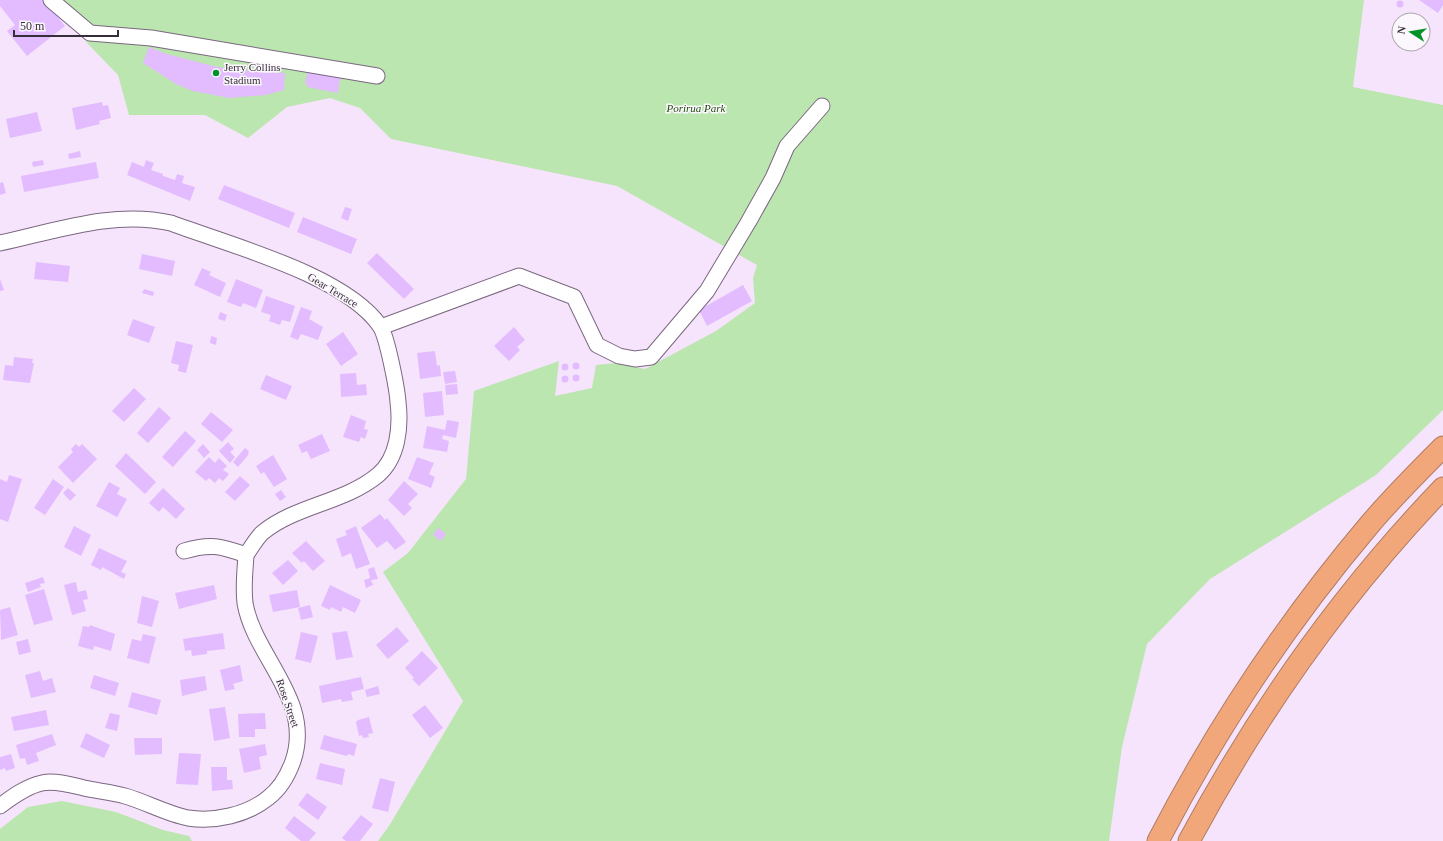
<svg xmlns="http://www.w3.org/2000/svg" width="1443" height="841" viewBox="0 0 1443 841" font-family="'Times New Roman',serif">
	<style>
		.green { fill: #bbe6af }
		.building { fill: #e3bcff }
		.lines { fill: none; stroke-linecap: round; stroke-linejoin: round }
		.minor-casing { stroke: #7b6781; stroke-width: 17 }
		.highway-casing { stroke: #b07c63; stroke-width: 23 }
		.minor { stroke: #fff; stroke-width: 15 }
		.highway { stroke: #f2a77a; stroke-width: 21 }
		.poi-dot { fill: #009328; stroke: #fcf7fd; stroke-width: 1.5 }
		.labels { text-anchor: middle; stroke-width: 3; stroke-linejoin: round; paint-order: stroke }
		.poi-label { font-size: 11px; fill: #352d38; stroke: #fcf7fd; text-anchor: start }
		.park-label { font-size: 11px; font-style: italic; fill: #1e4b0c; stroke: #fcf7fd }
		.street-label { font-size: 11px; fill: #352d38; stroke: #fcf7fd }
	</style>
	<rect width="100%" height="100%" fill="#f6e4fc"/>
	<g class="green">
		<polygon points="54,0 1364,0 1353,87 1443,105 1443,410 1376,475 1210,579 1147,644 1122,747 1109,841 378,841 389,826 463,701 383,572 408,553 466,479 474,391 559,361 555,396 592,388 596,365 616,363 645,369 716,331 755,303 753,278 757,265 617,186 391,139 360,108 330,98 287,107 248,138 205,115 129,115 118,75 88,44"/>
		<polygon points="62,801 116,812 163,830 189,836 192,841 0,841 0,829 28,807"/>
	</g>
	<g class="building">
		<polygon points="0,0 44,0 65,26 27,56 7,31 15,25 0,6"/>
		<polygon points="1419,0 1443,0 1443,5 1438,13"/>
		<circle cx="1400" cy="4" r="3.5"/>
		<polygon points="149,47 167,54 217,67 251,71 285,73 284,90 266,95 229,98 193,91 176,84 143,63"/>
		<polygon points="308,69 341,72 338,93 307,87 308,85 305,84"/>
		<polygon points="102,102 103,106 108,105 111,118 99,121 100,124 76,130 72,108"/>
		<polygon points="37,112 42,131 10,138 6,119"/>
		<polygon points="80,151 81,157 69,159 68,154"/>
		<polygon points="43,160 44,165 33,167 32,162"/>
		<polygon points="146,160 154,163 151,170 163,174 163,176 175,180 177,174 184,176 182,183 195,187 190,201 127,175 132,162 144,167"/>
		<polygon points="96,162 99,178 24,192 21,176"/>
		<polygon points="3,182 6,193 0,195 0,183"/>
		<polygon points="224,185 295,213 289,228 218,199"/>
		<polygon points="345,207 352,209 348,221 341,218"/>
		<polygon points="303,217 357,239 351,254 297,232"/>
		<polygon points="377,253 414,289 404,299 367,263"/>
		<polygon points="142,254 175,261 172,276 139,269"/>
		<polygon points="36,262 70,266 68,282 34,279"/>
		<polygon points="202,268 211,272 209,275 226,283 220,297 194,285"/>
		<polygon points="0,279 4,290 0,291"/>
		<polygon points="236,279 263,290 256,308 243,303 241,307 227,302"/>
		<polygon points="743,285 752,301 707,326 699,310"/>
		<polygon points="144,289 154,292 153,296 142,293"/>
		<polygon points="266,296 295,306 290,322 282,320 280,325 269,321 271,315 261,312"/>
		<polygon points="301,307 312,311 309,319 323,327 318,340 301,334 298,340 290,337"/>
		<polygon points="220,312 227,315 225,321 218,319"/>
		<polygon points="133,319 155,327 149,343 127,335"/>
		<polygon points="514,327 525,340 517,347 520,350 509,361 494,346"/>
		<polygon points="343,332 358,354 341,366 326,344"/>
		<polygon points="211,336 217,338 216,345 210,343"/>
		<polygon points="176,341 193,345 186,373 178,371 179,365 171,363"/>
		<polygon points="435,351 437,366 440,365 441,376 420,379 417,353"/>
		<polygon points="14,357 33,359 32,363 34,363 30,383 3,380 5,365 13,366"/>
		<circle cx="576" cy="366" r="3.5"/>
		<circle cx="565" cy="367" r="3.5"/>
		<polygon points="455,371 457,382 445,384 443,372"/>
		<polygon points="356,373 357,385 366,384 367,395 341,397 340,374"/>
		<circle cx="576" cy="378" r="3.5"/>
		<polygon points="266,375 292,386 286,400 260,389"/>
		<circle cx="565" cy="379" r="3.5"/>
		<polygon points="457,384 458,394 446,395 445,385"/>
		<polygon points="134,388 146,399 124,422 112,411"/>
		<polygon points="442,391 444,415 425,417 423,393"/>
		<polygon points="159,407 171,418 148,443 137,433"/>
		<polygon points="211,412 233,430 222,442 201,424"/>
		<polygon points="351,415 366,421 364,429 368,430 365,439 361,437 359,442 343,437"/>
		<polygon points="447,420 459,422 456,438 443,435 442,439 449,441 447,452 423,448 427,426 445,430"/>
		<polygon points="185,431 196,441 173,467 162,457"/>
		<polygon points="322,434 330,451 311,459 307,451 302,453 298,445"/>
		<polygon points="228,442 234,449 230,452 235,457 230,463 219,451"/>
		<polygon points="76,444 79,447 82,444 97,459 73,483 58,467 73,452 71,449"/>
		<polygon points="203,444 210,452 204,458 197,450"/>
		<polygon points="245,448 249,451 248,453 249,454 238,467 233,462"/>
		<polygon points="126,453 156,482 145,494 115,466"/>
		<polygon points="273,455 287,479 274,487 264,472 261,474 256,466"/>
		<polygon points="209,457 215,463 219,458 227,466 223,470 229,474 223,481 219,478 215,483 209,478 206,481 195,472"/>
		<polygon points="417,457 434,463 429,474 435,477 431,488 408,479"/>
		<polygon points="9,475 22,479 8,522 0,519 0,479 7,482"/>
		<polygon points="240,476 250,485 235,501 225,492"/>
		<polygon points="53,479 64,487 45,515 34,508"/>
		<polygon points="404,481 418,494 408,504 412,508 404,516 388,500"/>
		<polygon points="109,482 120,488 117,494 127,499 117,517 96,506"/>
		<polygon points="68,488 76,495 70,501 63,493"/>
		<polygon points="163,488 185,509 176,519 163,507 159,512 149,503"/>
		<polygon points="281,490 286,497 280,501 275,494"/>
		<polygon points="380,514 385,520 387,518 406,542 395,550 387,541 377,548 361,528"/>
		<polygon points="74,526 91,535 81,556 64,547"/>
		<polygon points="356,526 370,564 356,569 351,553 342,557 336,539 347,535 345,531"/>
		<polygon points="438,528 446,534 441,541 433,535"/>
		<polygon points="306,541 325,561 313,571 304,561 302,563 292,553"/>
		<polygon points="99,548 127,561 121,572 126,574 124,579 102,567 101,570 91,565"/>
		<polygon points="288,560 298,571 283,585 272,573"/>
		<polygon points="374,567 378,579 371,580 373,585 366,588 364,580 370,578 368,569"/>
		<polygon points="43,577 45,583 40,584 41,587 28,592 25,583"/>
		<polygon points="76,582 78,592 86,590 88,599 83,600 86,611 72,615 64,585"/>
		<polygon points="214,585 217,599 179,609 175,593"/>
		<polygon points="330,585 361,600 355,613 343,607 341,612 331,607 330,610 321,606"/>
		<polygon points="44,589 53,620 34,625 25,595"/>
		<polygon points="297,590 300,607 273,612 269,595"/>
		<polygon points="142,596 159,601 152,627 137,623"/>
		<polygon points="310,605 313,617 301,620 298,608"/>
		<polygon points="10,607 18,635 1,640 0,610"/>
		<polygon points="90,625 115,634 111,651 94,646 93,650 78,646 83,626 89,627"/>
		<polygon points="397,627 409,641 388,659 376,645"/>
		<polygon points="347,631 353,657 336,660 332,633"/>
		<polygon points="301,632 318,636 311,663 295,659"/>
		<polygon points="223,633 225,649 207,651 207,654 192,656 191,650 185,651 183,639"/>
		<polygon points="143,634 156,637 149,664 127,658 132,639 141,641"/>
		<polygon points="28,639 31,652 19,655 16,642"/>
		<polygon points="422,651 438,668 419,686 412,679 414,678 405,668"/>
		<polygon points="240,665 243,681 233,684 235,689 225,691 220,670"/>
		<polygon points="40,671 43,681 52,678 56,692 31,698 25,675"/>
		<polygon points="94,675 119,683 115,696 90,688"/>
		<polygon points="205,676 207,690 182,696 180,680"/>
		<polygon points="361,677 364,689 351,692 353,700 342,702 341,699 322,703 319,686"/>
		<polygon points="378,686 380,694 367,697 365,690"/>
		<polygon points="132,692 161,700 157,715 128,707"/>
		<polygon points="425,705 443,728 430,738 412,715"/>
		<polygon points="225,707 230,738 214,741 209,709"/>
		<polygon points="46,710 49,725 14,731 11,717"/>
		<polygon points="110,713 120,715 117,731 105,728"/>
		<polygon points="265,713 266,729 255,729 255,737 239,737 238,714"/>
		<polygon points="369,717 373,733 368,734 369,737 363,738 362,735 359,736 356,722 358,720"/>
		<polygon points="86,733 110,745 104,758 80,747"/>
		<polygon points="52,734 56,745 36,753 39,761 27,765 25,758 20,759 16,745"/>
		<polygon points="324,735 357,744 354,756 348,754 347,756 320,749"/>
		<polygon points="134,738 162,738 162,754 135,755"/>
		<polygon points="265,744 267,755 259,757 261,769 244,773 239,749"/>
		<polygon points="179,753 201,754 198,785 176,784"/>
		<polygon points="11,754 15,768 6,771 5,768 0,770 0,757"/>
		<polygon points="320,763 345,769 342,785 316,779"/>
		<polygon points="211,767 227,767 227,780 232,780 233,789 212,791"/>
		<polygon points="380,778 395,782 388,812 372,808"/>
		<polygon points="307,793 327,807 318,820 298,805"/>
		<polygon points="361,815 373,824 360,841 346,841 342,838"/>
		<polygon points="294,816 316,833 309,841 301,841 285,828"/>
	</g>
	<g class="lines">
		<g class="minor-casing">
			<g id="minor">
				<polyline points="51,0 90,33 151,38 377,76"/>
				<path d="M0,243C56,231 114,210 171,223C229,245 345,275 380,326C387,336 397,388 398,402C401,427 398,458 378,475C344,503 296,505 262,533C256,539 251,548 246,555"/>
				<polyline points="381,327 519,276 574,297 597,345 619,356 635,359 651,357 707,291 749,221 773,178 787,146 822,106"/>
				<path d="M0,806C12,797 27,786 42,783C54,780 72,785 84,788C97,791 112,792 125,796C146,802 167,814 188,818C215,822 247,815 268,798C280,789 288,775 293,761C314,700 254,657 245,603C243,587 245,571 246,555C221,546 210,543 184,551"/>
			</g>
		</g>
		<g class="highway-casing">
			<g id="highway">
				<path d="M1158,841C1217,727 1287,622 1370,524C1393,497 1418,472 1443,447"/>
				<path d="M1189,841C1258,712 1342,593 1443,488"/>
			</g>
		</g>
		<use href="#minor" class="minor"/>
		<use href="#highway" class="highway"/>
	</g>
	<circle class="poi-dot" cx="216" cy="73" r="4"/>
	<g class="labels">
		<g class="poi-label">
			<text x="224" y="71">Jerry Collins<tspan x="224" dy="13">Stadium</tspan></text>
		</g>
		<g class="park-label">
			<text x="696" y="112">Porirua Park</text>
		</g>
		<g class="street-label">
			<text transform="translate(333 290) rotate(31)" y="4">Gear Terrace</text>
			<text transform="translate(288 703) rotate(71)" y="4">Rose Street</text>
		</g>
	</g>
	<g transform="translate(1411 32) rotate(282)"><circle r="19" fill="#fcf7fd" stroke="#aca6ae"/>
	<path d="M0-3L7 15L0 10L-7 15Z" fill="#009328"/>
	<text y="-6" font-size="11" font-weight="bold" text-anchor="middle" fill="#352d38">N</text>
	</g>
	<path d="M14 30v6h104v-6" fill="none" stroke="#352d38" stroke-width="2"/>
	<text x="20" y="30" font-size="12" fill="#352d38" stroke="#fcf7fd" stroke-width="3" paint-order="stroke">50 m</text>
</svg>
